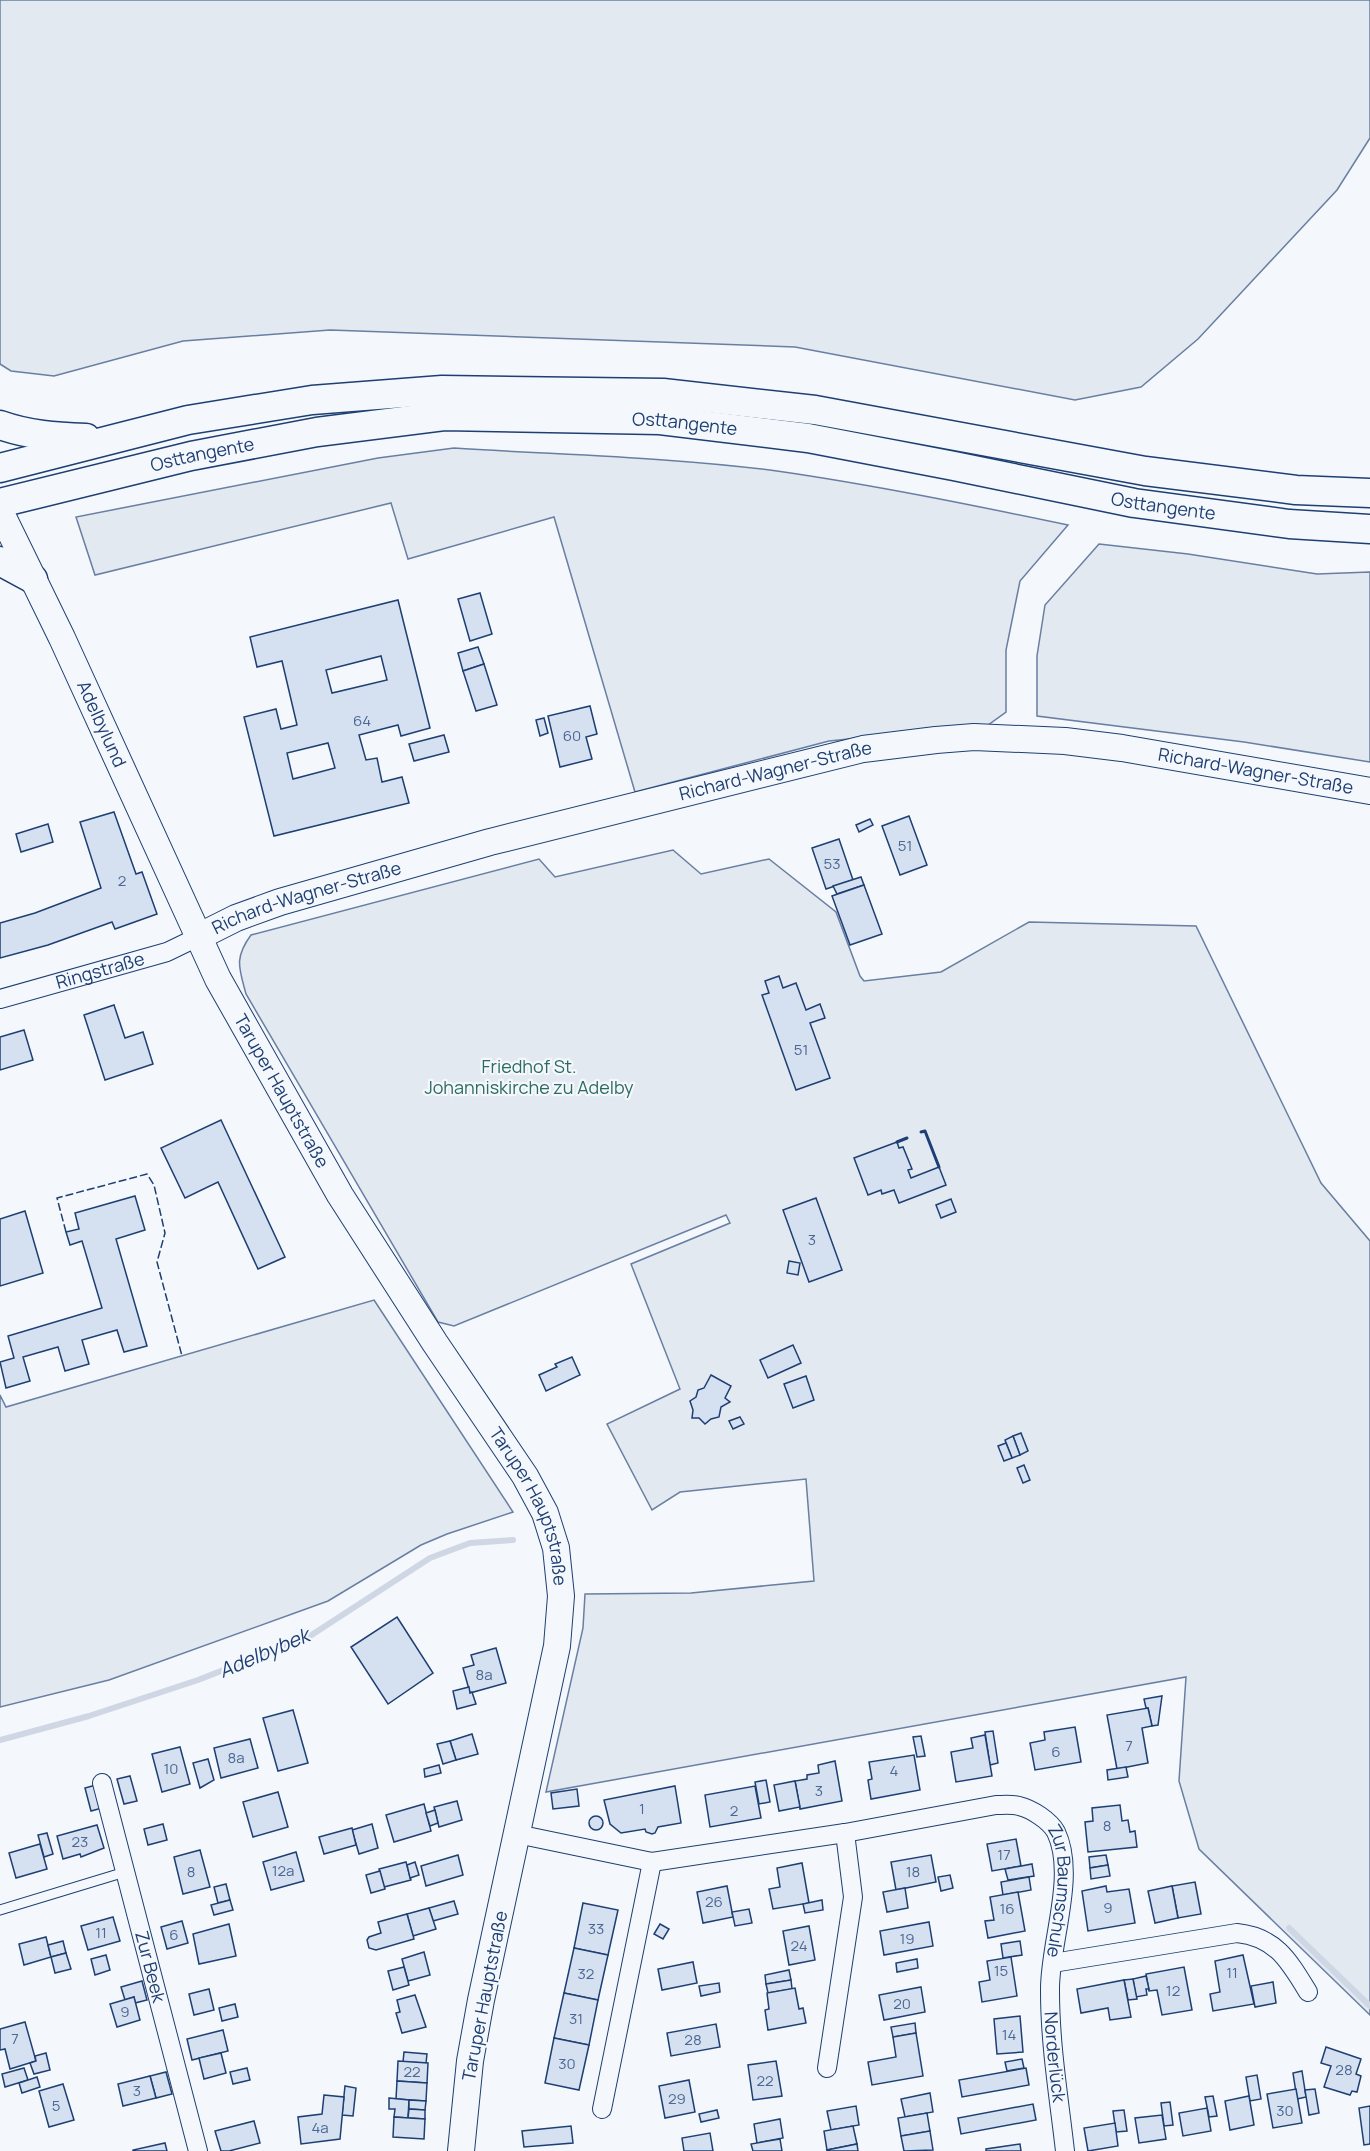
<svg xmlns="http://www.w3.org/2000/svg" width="1370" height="2151" viewBox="0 0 1370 2151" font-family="Manrope,sans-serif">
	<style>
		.green { fill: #e3e9f0; stroke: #687fa3; stroke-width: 1.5 }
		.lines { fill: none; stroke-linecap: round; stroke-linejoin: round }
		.stream { stroke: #cfd7e4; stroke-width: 6 }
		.building { fill: #d5e0f0; stroke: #1d3f73; stroke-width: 1.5; fill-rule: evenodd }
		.lane-casing { stroke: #1d3f73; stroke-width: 11 }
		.street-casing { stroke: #1d3f73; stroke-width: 20 }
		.secondary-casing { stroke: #1d3f73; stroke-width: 28 }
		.primary-casing { stroke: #1d3f73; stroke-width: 31 }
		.lane { stroke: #f4f7fb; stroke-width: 9 }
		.street { stroke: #f4f7fb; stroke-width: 18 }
		.secondary { stroke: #f4f7fb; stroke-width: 26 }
		.primary { stroke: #f4f7fb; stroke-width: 28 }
		.fence { stroke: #1d3f73; stroke-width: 1.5; stroke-dasharray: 8 3; stroke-linecap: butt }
		.wall { stroke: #1d3f73; stroke-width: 3 }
		.labels { text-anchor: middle; stroke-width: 4.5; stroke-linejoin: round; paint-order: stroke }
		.number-label { font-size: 15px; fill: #4b6792 }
		.street-label { font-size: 18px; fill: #1d3f73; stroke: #f4f7fb }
		.park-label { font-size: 18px; fill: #2c6c60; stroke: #f4f7fb }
		.water-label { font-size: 20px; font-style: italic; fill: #1d3f73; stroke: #f4f7fb }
	</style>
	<rect width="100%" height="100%" fill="#f4f7fb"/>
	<g class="green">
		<polygon points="0,0 1370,0 1370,138 1337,190 1198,339 1141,387 1075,400 795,347 330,330 183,341 54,376 11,371 0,364"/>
		<path d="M454,448C561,455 670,457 777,471C874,485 972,505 1068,525L1020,581L1006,650V712L988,725L829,741L635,792L554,517L408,559L391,503L95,575L76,517L378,458Z"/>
		<polygon points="1099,544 1188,554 1317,574 1370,572 1370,762 1244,742 1037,716 1037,656 1045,605"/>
		<path d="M673,850L701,874L769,859L836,912L860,976L864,981L941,972L1029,922L1196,926L1321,1183L1370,1241V2015L1199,1849L1179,1781L1186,1677L546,1792L583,1628L585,1594L691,1593L814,1581L806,1479L680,1492L652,1510L607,1424L680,1389L631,1264L730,1223L726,1215L454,1326L438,1322L246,994C239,968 234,958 251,935L539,859L555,877Z"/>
		<polygon points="374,1300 513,1512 447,1534 421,1545 328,1601 109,1680 0,1707 0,1395 6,1407"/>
	</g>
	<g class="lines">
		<g class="stream">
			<polyline points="0,1740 89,1716 198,1680 310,1636 430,1558 470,1543 513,1540"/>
			<polyline points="1289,1928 1370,2006"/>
		</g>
	</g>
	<g class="building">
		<polygon points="480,593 492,634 470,641 458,599"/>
		<path d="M398,600L430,728L401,736L398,725L359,735L366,760L377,758L382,782L402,777L409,803L274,836L244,717L276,709L281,729L297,725L282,661L257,667L250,637ZM381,656L387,680L332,693L326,670ZM328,743L335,768L293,779L287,753Z"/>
		<polygon points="478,647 484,664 463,671 458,653"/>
		<polygon points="484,664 497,705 476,711 463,671"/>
		<polygon points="590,706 597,734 586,737 592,759 560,767 548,716"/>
		<polygon points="544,718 548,733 540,736 536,720"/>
		<polygon points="444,735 449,752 414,761 409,744"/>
		<polygon points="114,812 136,874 142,872 157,914 115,929 112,922 48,945 0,958 0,923 35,913 101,888 80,822"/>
		<polygon points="909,816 927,865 900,875 882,826"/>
		<polygon points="870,819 873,825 859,832 856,825"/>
		<polygon points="48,824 53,842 21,852 16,834"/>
		<polygon points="839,839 853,880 826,889 812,848"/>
		<polygon points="861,877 864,885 837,894 833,886"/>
		<polygon points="864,885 882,934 850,945 832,896"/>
		<polygon points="779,976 783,988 796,983 806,1010 820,1004 825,1018 810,1023 830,1078 796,1090 762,995 769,993 765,981"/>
		<polygon points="114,1005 125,1038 143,1032 153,1064 105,1080 84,1015"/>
		<polygon points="24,1030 33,1060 0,1070 0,1037"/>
		<polygon points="221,1120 285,1257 258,1269 218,1182 185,1198 161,1148"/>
		<polygon points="897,1142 899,1148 903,1147 912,1169 908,1170 911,1178 939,1167 946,1185 899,1203 894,1190 882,1194 881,1190 868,1195 854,1158"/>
		<polygon points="135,1196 145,1230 116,1239 147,1346 124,1352 117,1330 82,1340 89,1364 65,1371 58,1347 23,1357 30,1381 6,1388 0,1362 14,1358 8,1336 102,1308 82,1241 70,1245 66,1232 79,1229 75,1213"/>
		<polygon points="816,1198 842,1270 809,1282 783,1210"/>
		<polygon points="951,1199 956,1212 941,1218 936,1205"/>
		<polygon points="25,1211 43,1273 0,1286 0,1219"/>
		<polygon points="789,1261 800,1263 798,1275 787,1273"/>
		<polygon points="793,1345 801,1363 768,1378 760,1360"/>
		<polygon points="572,1357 580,1375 546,1391 539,1375 557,1367 555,1364"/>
		<polygon points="711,1375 731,1386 725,1398 730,1402 721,1407 719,1417 711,1419 705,1424 699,1418 692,1418 693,1410 690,1401 696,1397 698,1390 704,1388"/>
		<polygon points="806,1376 814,1400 793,1408 784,1384"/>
		<polygon points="740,1417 744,1424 733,1429 729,1421"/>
		<polygon points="1021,1433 1028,1451 1020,1455 1013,1436"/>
		<polygon points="1013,1436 1020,1455 1012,1458 1005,1440"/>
		<polygon points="1006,1443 1012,1458 1004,1461 998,1446"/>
		<polygon points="1024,1465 1030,1480 1023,1483 1017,1468"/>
		<polygon points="397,1617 433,1673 388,1704 351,1647"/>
		<polygon points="496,1648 506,1683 470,1693 463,1668 474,1665 471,1655"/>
		<polygon points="469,1687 470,1693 472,1692 476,1704 457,1709 453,1691"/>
		<polygon points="1162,1696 1158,1725 1152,1726 1148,1708 1146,1708 1144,1699"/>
		<polygon points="1148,1708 1152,1726 1142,1728 1148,1763 1117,1769 1107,1715"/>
		<polygon points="293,1710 308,1763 278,1771 263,1718"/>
		<polygon points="1075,1727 1081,1762 1035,1770 1030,1743 1045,1740 1044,1732"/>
		<polygon points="993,1731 998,1763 990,1765 985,1732"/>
		<polygon points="472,1734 478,1754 456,1760 450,1741"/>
		<polygon points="985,1735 992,1776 956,1782 951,1752 973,1748 971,1738"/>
		<polygon points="921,1736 925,1756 917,1757 913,1737"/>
		<polygon points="250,1739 258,1768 221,1778 214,1748"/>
		<polygon points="450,1741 456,1760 443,1764 437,1744"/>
		<polygon points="180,1747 190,1784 162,1792 152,1754"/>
		<polygon points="914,1755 920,1790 871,1799 868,1780 872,1779 869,1762"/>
		<polygon points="208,1759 214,1780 200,1788 193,1763"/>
		<polygon points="835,1761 842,1801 800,1809 795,1781 807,1779 807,1775 819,1773 818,1765"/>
		<polygon points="439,1765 441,1773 425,1777 424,1769"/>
		<polygon points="1126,1767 1128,1777 1108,1780 1107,1770"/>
		<polygon points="130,1776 137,1801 124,1804 117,1779"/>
		<polygon points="766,1780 770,1802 759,1804 755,1782"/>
		<polygon points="795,1781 800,1807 779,1811 774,1785"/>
		<polygon points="96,1785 102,1808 91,1811 85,1788"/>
		<polygon points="675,1786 681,1823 658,1827 655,1833 652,1834 646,1832 645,1829 621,1833 610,1824 604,1800"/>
		<polygon points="755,1786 761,1818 710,1827 705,1795"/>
		<polygon points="577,1789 579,1806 553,1809 551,1793"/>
		<polygon points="278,1792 288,1827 253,1837 243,1802"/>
		<polygon points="457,1801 462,1820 439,1827 434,1807"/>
		<polygon points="424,1804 431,1831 394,1842 386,1815"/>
		<polygon points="1120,1805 1122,1821 1128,1820 1130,1832 1135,1831 1137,1847 1088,1852 1085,1822 1093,1821 1092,1808"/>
		<polygon points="435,1810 438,1823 430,1826 426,1813"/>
		<circle cx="596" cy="1823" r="7"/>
		<polygon points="163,1824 167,1840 148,1845 144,1829"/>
		<polygon points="372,1824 378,1848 359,1854 352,1830"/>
		<polygon points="97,1825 104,1848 81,1857 80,1854 63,1859 57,1836"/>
		<polygon points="352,1828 356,1845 324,1854 319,1837"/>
		<polygon points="47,1833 53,1854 44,1857 38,1835"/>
		<polygon points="1016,1839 1021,1866 992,1871 987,1844"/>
		<polygon points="40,1844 47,1869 16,1878 9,1853"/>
		<polygon points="200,1850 210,1887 183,1894 174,1857"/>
		<polygon points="296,1852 304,1881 271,1890 263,1862"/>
		<polygon points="458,1855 463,1875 426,1886 421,1866"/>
		<polygon points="931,1855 936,1882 896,1890 891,1862"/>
		<polygon points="1106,1855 1108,1865 1090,1868 1089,1857"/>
		<polygon points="406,1862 411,1880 384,1887 379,1869"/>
		<polygon points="415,1862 419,1875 410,1878 407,1865"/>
		<polygon points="802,1863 809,1903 773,1909 769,1889 780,1887 777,1868"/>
		<polygon points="1032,1864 1034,1876 1008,1880 1005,1869"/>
		<polygon points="1108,1865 1110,1876 1091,1879 1090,1868"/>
		<polygon points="380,1871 385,1889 371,1893 366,1875"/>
		<polygon points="950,1875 953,1888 941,1891 938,1877"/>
		<polygon points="1029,1877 1031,1890 1003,1895 1001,1882"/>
		<polygon points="1195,1882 1201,1914 1178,1918 1172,1886"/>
		<polygon points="226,1884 230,1900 218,1903 214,1887"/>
		<polygon points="727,1886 733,1917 703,1923 697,1892"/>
		<polygon points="1106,1886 1107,1892 1129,1889 1135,1923 1088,1931 1082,1891"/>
		<polygon points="1172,1886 1178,1918 1155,1923 1148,1891"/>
		<polygon points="905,1888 908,1908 887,1912 883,1892"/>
		<polygon points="1018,1892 1025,1931 988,1938 985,1921 994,1920 990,1897"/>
		<polygon points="230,1900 233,1910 214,1915 211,1905"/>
		<polygon points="822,1900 823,1910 805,1913 803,1904"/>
		<polygon points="454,1901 458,1914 433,1921 429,1908"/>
		<polygon points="583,1903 618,1910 608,1955 574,1948"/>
		<polygon points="429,1908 436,1929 413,1936 407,1914"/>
		<polygon points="749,1909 752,1923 735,1926 732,1912"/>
		<polygon points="407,1914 414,1939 376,1950 369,1948 367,1940 369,1937 381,1933 378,1922"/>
		<polygon points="113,1917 120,1941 88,1950 81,1926"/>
		<polygon points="182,1921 188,1943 167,1949 161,1927"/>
		<polygon points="929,1922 933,1946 884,1955 880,1931"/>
		<polygon points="229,1924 236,1956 199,1964 193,1934"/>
		<polygon points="660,1924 669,1929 663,1939 654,1934"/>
		<polygon points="809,1926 815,1960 789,1965 783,1931"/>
		<polygon points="46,1937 51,1957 24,1965 19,1944"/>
		<polygon points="63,1941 66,1953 51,1957 48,1945"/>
		<polygon points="1020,1941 1022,1955 1003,1958 1001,1944"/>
		<polygon points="574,1948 608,1955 598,2000 564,1993"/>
		<polygon points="424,1952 430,1975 408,1981 402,1959"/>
		<polygon points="66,1953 71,1969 55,1973 51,1957"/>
		<polygon points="106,1955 110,1970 95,1975 91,1959"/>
		<polygon points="1243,1955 1254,2004 1213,2011 1210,1994 1220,1992 1215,1961"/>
		<polygon points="1011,1957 1017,1996 982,2002 979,1982 990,1980 987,1961"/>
		<polygon points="917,1959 918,1968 897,1972 896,1963"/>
		<polygon points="693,1962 697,1983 662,1990 658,1969"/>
		<polygon points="404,1967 409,1985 393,1990 388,1971"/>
		<polygon points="1184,1967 1192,2010 1162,2015 1157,1990 1149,1991 1146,1974"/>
		<polygon points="789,1970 791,1980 766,1984 765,1975"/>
		<polygon points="1146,1976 1149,1989 1146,1989 1147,1995 1136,1997 1133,1979"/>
		<polygon points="1133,1979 1137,1999 1128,2000 1124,1980"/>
		<polygon points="791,1980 792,1989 768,1993 766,1984"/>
		<polygon points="1124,1980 1131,2017 1110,2020 1108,2008 1081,2013 1077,1989"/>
		<polygon points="142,1981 147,2000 135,2003 134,1997 125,2000 121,1987"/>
		<polygon points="1273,1982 1276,2003 1255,2007 1251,1986"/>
		<polygon points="719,1983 720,1992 701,1996 699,1986"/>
		<polygon points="921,1987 925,2012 884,2020 879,1995"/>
		<polygon points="795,1988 799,2009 803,2008 806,2023 768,2030 765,2010 769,2009 767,1993"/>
		<polygon points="209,1989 214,2010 194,2015 189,1994"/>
		<polygon points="564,1993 598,2000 589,2045 554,2038"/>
		<polygon points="415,1995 426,2027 402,2033 396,2013 400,2012 397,2000"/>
		<polygon points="134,1997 140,2020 117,2027 110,2004"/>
		<polygon points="235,2004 238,2017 222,2021 219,2008"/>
		<polygon points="1020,2016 1023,2052 997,2054 994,2019"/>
		<polygon points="25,2022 36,2061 10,2069 5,2049 0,2050 0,2029"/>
		<polygon points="915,2023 916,2033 893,2037 891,2027"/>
		<polygon points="716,2024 720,2047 671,2056 667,2033"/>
		<polygon points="223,2030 228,2051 192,2060 187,2039"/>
		<polygon points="916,2033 923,2076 872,2085 868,2062 896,2057 893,2037"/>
		<polygon points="554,2038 589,2045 579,2090 545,2083"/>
		<polygon points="1326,2047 1361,2059 1356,2074 1361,2076 1357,2092 1352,2091 1350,2095 1324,2087 1331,2066 1321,2063"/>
		<polygon points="404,2052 427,2054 426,2063 403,2062"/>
		<polygon points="46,2053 50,2070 34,2074 30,2063 36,2061 35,2056"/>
		<polygon points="221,2053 226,2073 204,2079 199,2058"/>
		<polygon points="1022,2059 1024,2068 1007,2071 1005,2062"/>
		<polygon points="398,2061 428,2063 427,2083 397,2081"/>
		<polygon points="776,2061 782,2096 753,2100 748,2065"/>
		<polygon points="24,2068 28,2080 5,2087 2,2074"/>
		<polygon points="247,2068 250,2080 233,2084 230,2072"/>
		<polygon points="1026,2068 1029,2085 962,2097 959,2080"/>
		<polygon points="1302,2071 1306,2097 1297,2099 1293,2073"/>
		<polygon points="166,2072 172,2094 156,2098 150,2076"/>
		<polygon points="1257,2075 1261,2099 1250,2101 1246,2077"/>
		<polygon points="150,2076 156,2098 123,2106 118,2084"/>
		<polygon points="37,2077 40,2087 22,2093 19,2083"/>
		<polygon points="689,2080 695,2112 665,2118 659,2086"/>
		<polygon points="397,2081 427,2083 426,2101 396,2099"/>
		<polygon points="63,2084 74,2120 49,2127 39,2091"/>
		<polygon points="345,2086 356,2088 353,2116 342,2115"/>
		<polygon points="1296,2089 1302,2123 1273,2128 1267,2094"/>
		<polygon points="1315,2089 1319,2113 1309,2115 1305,2090"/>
		<polygon points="930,2093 933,2112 905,2117 901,2099"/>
		<polygon points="324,2095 344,2097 340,2139 301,2144 298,2117 322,2114"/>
		<polygon points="1213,2096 1217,2116 1209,2117 1205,2097"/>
		<polygon points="1249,2096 1254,2125 1230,2130 1225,2101"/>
		<polygon points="389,2098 409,2100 408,2118 394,2117 395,2109 389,2109"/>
		<polygon points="409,2100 426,2101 425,2110 409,2109"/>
		<polygon points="1170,2102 1173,2125 1164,2126 1161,2103"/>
		<polygon points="1033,2104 1036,2120 961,2134 958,2118"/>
		<polygon points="856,2106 859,2125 831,2130 827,2111"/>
		<polygon points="1370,2106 1370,2144 1364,2145 1359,2108"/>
		<polygon points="1207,2108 1211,2131 1183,2136 1179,2113"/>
		<polygon points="409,2109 425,2110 425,2119 408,2118"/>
		<polygon points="717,2110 719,2118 701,2122 699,2114"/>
		<polygon points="1124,2110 1127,2131 1116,2132 1113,2111"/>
		<polygon points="927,2113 930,2131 901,2136 898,2118"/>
		<polygon points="1162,2115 1166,2139 1139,2143 1135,2118"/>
		<polygon points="394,2117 425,2119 424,2139 393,2137"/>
		<polygon points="780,2119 783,2138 757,2143 754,2124"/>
		<polygon points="254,2121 260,2143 229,2151 221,2151 215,2131"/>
		<polygon points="1115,2123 1118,2146 1088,2151 1084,2128"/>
		<polygon points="571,2126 573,2143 524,2147 522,2131"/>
		<polygon points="853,2126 857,2144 827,2150 824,2131"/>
		<polygon points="930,2131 933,2150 904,2151 901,2136"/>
		<polygon points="710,2133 713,2151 684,2151 682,2138"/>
		<polygon points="780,2139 782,2151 753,2151 751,2144"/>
		<polygon points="165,2143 167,2151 133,2151 133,2150"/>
		<polygon points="857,2144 858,2151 828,2151 827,2150"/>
		<polygon points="1020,2144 1021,2151 986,2151 986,2149"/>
	</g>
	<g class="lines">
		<g class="lane-casing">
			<polyline id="lane" points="0,1910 125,1872"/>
		</g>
		<g class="street-casing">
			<g id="street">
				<path id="s1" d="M0,999L167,952L198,937"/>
				<path id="s2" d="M102,1783L198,2151"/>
				<path id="s3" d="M517,1834L652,1862L845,1833L996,1805C1003,1805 1012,1804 1019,1806C1032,1809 1050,1821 1056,1832C1077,1876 1049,1944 1050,1991C1050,2045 1059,2098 1065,2151"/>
				<path d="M1053,1963L1237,1933C1276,1937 1289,1961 1308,1992"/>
				<polyline points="827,2068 853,1897 845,1833"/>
				<polyline points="602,2109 652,1862"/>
			</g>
		</g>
		<g class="secondary-casing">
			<g id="secondary">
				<path id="s4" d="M0,511L62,638L218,979L340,1195L435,1343L525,1476L545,1513L556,1548L561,1596L557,1646L481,2000L470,2061L461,2151"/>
				<path id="s5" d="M198,937L236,918L280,902L490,842L863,749L936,740L974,737L1065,741L1122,748L1370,791"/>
			</g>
		</g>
		<g class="primary-casing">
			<g id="primary">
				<path d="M0,425C28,435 56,437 86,438"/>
				<polyline points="0,468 188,420 312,400 442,390 663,393 815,410 1145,471 1296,490 1370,493"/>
				<path id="s6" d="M0,503L191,456L317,432L444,416L660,420L808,438L954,466L1134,503L1289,524L1370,529"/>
				<polyline points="0,561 33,579"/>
			</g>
		</g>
		<use href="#lane" class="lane"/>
		<use href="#street" class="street"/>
		<use href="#secondary" class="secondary"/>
		<use href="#primary" class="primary"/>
		<polyline class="fence" points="66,1232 57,1198 147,1174 154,1185 165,1233 157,1262 182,1356"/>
		<g class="wall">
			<polyline points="921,1132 925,1131 939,1167"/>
			<polyline points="897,1142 907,1138"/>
		</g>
	</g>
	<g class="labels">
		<g class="number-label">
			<text x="362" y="726">64</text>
			<text x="572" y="741">60</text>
			<text x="905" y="851">51</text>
			<text x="832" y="869">53</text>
			<text x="122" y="886">2</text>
			<text x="801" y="1055">51</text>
			<text x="812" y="1245">3</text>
			<text x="484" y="1680">8a</text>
			<text x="1129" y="1751">7</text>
			<text x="1056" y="1757">6</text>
			<text x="236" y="1763">8a</text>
			<text x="171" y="1774">10</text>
			<text x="894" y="1776">4</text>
			<text x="819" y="1796">3</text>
			<text x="642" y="1814">1</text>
			<text x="734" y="1816">2</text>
			<text x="1107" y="1831">8</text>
			<text x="80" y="1847">23</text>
			<text x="1004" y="1860">17</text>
			<text x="283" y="1876">12a</text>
			<text x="191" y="1877">8</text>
			<text x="913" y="1877">18</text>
			<text x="714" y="1907">26</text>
			<text x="1108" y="1913">9</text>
			<text x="1007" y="1914">16</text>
			<text x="596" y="1934">33</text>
			<text x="101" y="1938">11</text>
			<text x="174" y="1940">6</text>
			<text x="907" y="1944">19</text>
			<text x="799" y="1951">24</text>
			<text x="1001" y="1976">15</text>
			<text x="1232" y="1978">11</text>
			<text x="586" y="1979">32</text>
			<text x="1173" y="1996">12</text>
			<text x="902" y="2009">20</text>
			<text x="125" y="2017">9</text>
			<text x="576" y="2024">31</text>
			<text x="1009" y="2040">14</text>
			<text x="15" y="2044">7</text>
			<text x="693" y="2045">28</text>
			<text x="567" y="2069">30</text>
			<text x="1344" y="2075">28</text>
			<text x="412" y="2077">22</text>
			<text x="765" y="2086">22</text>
			<text x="137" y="2096">3</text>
			<text x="677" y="2104">29</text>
			<text x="56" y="2111">5</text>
			<text x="1285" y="2116">30</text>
			<text x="320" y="2133">4a</text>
		</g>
		<g class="street-label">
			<text dy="6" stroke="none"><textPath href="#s6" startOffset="694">Osttangente</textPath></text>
			<text dy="6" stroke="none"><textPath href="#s6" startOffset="208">Osttangente</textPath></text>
			<text dy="6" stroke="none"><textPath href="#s6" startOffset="1180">Osttangente</textPath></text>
			<text dy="6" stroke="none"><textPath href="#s4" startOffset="236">Adelbylund</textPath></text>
			<text dy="6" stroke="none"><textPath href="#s5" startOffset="602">Richard-Wagner-Straße</textPath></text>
			<text dy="6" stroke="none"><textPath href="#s5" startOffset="1088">Richard-Wagner-Straße</textPath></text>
			<text dy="6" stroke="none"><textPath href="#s5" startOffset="116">Richard-Wagner-Straße</textPath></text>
			<text dy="6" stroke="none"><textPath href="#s1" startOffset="104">Ringstraße</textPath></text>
			<text dy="6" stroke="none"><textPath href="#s4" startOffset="645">Taruper Hauptstraße</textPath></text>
			<text dy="6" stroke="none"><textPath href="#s4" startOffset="1131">Taruper Hauptstraße</textPath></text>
			<text dy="6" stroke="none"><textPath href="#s3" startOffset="616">Zur Baumschule</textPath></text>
			<text dy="6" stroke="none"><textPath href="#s2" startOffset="190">Zur Beek</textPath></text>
			<text transform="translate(485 1996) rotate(-79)" y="6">Taruper Hauptstraße</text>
			<text dy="6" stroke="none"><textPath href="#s3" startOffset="783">Norderlück</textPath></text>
		</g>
		<g class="park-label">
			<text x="529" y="1073">Friedhof St.<tspan x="529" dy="21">Johanniskirche zu Adelby</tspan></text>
		</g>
		<g class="water-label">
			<text transform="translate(264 1653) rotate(-23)" y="7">Adelbybek</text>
		</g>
	</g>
</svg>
